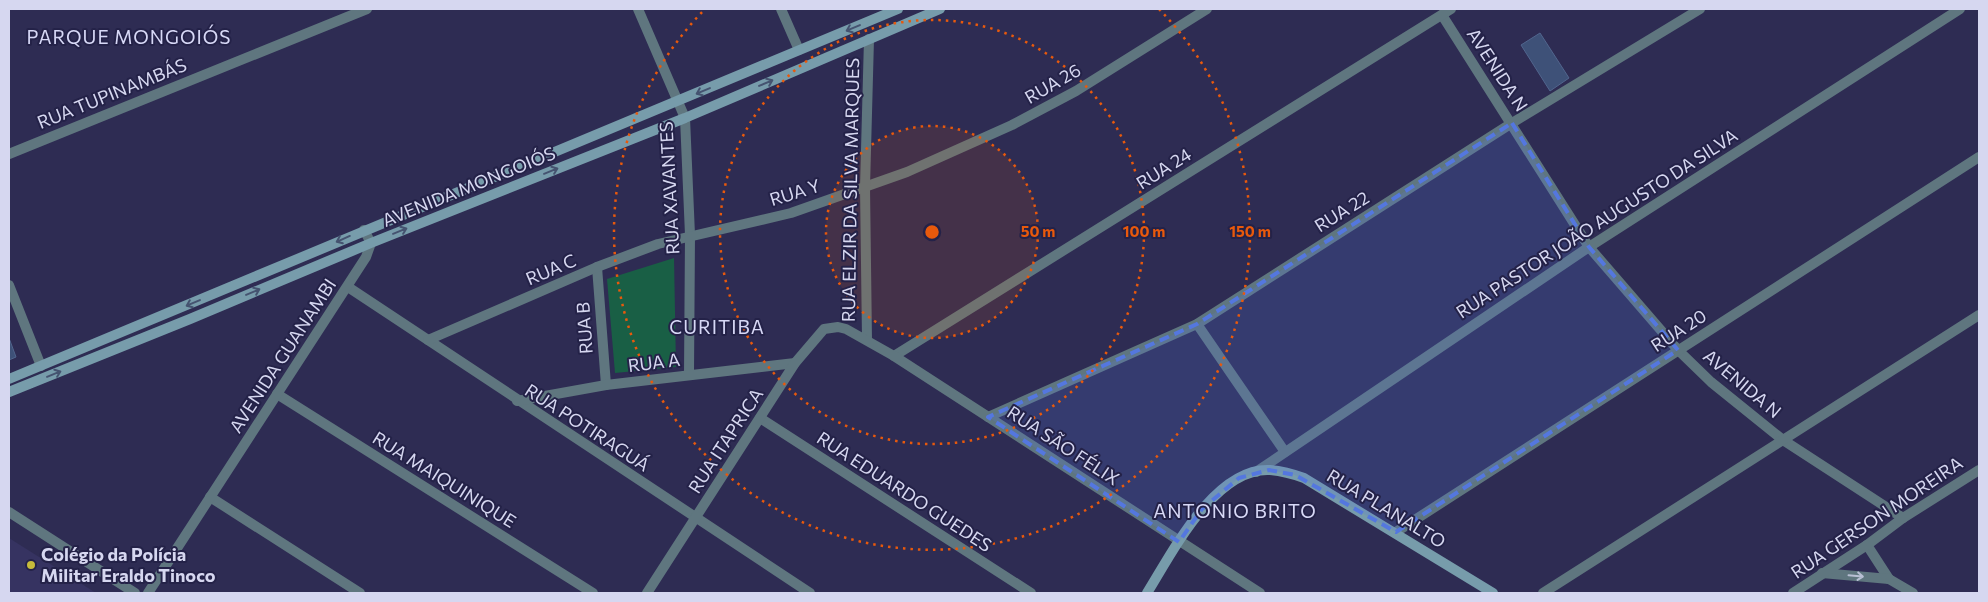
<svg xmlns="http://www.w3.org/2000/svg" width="1988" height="602" viewBox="0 0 1988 602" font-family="Commissioner,sans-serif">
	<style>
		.built { fill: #363361 }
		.green { fill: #195f45 }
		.building { fill: #3e5178; stroke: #51658d }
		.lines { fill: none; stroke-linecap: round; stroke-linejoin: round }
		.street { stroke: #5f767f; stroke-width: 10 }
		.secondary { stroke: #779cab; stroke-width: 10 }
		.oneway { stroke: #455370 }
		.oneway2 { stroke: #b8bfd4 }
		.marked { fill: #5477df; fill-opacity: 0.2; stroke: #5477df; stroke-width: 4; stroke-dasharray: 10 6; stroke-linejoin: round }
		.ring { fill: none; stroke: #e8590c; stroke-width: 2.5; stroke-dasharray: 2.5 5 }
		.poi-dot { fill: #c7bb3b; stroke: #242248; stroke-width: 2 }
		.labels { text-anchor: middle; stroke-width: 4; stroke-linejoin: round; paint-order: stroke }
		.street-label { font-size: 18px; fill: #d6d7f0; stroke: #242248 }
		.poi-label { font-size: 18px; font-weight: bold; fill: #d6d7f0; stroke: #242248; text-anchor: start }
		.neighbourhood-label { font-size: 19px; letter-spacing: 1px; fill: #d7d8f6; stroke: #242248 }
		.centre { fill: #e8590c; stroke: #242248; stroke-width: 2.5 }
		.ring-label { font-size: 15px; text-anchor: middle; font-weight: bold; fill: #e8590c; stroke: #242248; stroke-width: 4; stroke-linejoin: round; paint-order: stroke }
	</style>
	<rect width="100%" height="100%" fill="#2e2c53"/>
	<polygon class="built" points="9,538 96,593 9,593"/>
	<polygon class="green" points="674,258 676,367 615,373 607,279"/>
	<g class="building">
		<polygon points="1540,33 1569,78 1550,91 1521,45"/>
		<polygon points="9,338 16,357 9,360"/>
	</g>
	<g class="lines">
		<g class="street">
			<polyline points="638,9 685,118 690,235 689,374"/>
			<polyline points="781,9 799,50"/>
			<polyline points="1442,15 1589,247 1678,350 1711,382 1783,440 1903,518"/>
			<polyline points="9,154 367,9"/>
			<polyline points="597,267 606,385"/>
			<polyline points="9,285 41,366"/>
			<polyline points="348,287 810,593"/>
			<polyline points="1197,324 1285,452"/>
			<polyline points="428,340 597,267 658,244 791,213 907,172 1012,125 1076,91 1207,9"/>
			<polyline points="867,340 865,187 869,39"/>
			<polyline points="894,356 1451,9"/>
			<polyline points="277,394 593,593"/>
			<polyline points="517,401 606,385 795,363"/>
			<polyline points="988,417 1197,324 1512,123 1700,9"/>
			<polyline points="760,418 1031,593"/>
			<polyline points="1256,472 1589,247 1960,9"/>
			<polyline points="210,497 360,593"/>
			<polyline points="9,512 135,593"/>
			<polyline points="1396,532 1979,157"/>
			<polyline points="1867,545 1889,579"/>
			<polyline points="1822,573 1889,579 1913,593"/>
			<polyline points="148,593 366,257 371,243 364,230"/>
			<polyline points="647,593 795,363 824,329 838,327 846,329 894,356 1260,593"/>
			<polyline points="1543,593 1979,315"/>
			<polyline points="1793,593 1867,545 1903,518 1979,470"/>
		</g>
		<g class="secondary">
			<polyline points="9,379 898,9"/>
			<polyline points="9,392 190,319 371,243 685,118 940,9"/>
			<path d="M1147,593C1172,553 1215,467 1270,470C1281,471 1293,474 1304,478L1493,593"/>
		</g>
	</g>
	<defs><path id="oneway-shaft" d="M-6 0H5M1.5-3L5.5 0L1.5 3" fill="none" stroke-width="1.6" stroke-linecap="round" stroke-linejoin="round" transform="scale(1.25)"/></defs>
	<g class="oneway">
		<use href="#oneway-shaft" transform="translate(853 28) rotate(157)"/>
		<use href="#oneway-shaft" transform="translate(766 83) rotate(-23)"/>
		<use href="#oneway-shaft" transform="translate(703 91) rotate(157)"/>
		<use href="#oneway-shaft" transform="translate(551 171) rotate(-22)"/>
		<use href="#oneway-shaft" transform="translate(400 231) rotate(-22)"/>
		<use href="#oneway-shaft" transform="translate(343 239) rotate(156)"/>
		<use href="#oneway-shaft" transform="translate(253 292) rotate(-23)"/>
		<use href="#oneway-shaft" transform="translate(193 303) rotate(157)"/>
		<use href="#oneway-shaft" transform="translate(54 374) rotate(-22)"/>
	</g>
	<use class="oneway2" href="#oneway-shaft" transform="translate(1856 576) rotate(5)"/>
	<path class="marked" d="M1512,123L1589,247L1678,350L1396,532L1295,475L1269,470L1239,478L1202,509L1179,542L988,417L1197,324Z"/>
	<circle cx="932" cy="232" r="106" fill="#e8590c" fill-opacity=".12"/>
	<g class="ring">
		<circle cx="932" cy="232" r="106"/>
		<circle cx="932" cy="232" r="212"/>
		<path d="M1159 9A318 318 0 1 1 705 9"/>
	</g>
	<circle class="poi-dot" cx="31" cy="565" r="5"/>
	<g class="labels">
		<g class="street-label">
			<text transform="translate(1497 70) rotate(57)" y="6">AVENIDA N</text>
			<text transform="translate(1053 84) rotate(-30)" y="6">RUA 26</text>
			<text transform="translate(112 94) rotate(-22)" y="6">RUA TUPINAMBÁS</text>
			<text transform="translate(1164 169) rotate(-32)" y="6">RUA 24</text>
			<text transform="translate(469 187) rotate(-22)" y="6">AVENIDA MONGOIÓS</text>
			<text transform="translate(670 188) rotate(-93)" y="6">RUA XAVANTES</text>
			<text transform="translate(851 190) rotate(-89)" y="6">RUA ELZIR DA SILVA MARQUES</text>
			<text transform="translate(795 193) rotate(-17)" y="6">RUA Y</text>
			<text transform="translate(1342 212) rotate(-32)" y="6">RUA 22</text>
			<text transform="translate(1597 224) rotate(-33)" y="6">RUA PASTOR JOÃO AUGUSTO DA SILVA</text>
			<text transform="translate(551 270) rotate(-23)" y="6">RUA C</text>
			<text transform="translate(585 328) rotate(-94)" y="6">RUA B</text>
			<text transform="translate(1679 331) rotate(-33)" y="6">RUA 20</text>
			<text transform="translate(283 356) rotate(-57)" y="6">AVENIDA GUANAMBI</text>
			<text transform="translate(654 363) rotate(-7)" y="6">RUA A</text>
			<text transform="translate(1742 384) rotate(40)" y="6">AVENIDA N</text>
			<text transform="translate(587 428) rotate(33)" y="6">RUA POTIRAGUÁ</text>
			<text transform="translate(726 441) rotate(-57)" y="6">RUA ITAPRICA</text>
			<text transform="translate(1063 446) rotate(33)" y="6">RUA SÃO FÉLIX</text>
			<text transform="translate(444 480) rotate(32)" y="6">RUA MAIQUINIQUE</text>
			<text transform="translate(904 492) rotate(33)" y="6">RUA EDUARDO GUEDES</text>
			<text transform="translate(1386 509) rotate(31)" y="6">RUA PLANALTO</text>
			<text transform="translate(1877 518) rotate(-34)" y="6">RUA GERSON MOREIRA</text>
		</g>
		<g class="poi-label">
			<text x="41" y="561">Colégio da Polícia<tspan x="41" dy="21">Militar Eraldo Tinoco</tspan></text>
		</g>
		<g class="neighbourhood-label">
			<text x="129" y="44">PARQUE MONGOIÓS</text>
			<text x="717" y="334">CURITIBA</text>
			<text x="1235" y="518">ANTONIO BRITO</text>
		</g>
	</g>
	<circle cx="932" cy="232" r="8" class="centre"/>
	<g class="ring-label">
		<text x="1038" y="237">50 m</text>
		<text x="1144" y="237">100 m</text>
		<text x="1250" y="237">150 m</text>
	</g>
	<rect width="1988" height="602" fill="none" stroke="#d6d7f0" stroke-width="20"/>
</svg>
